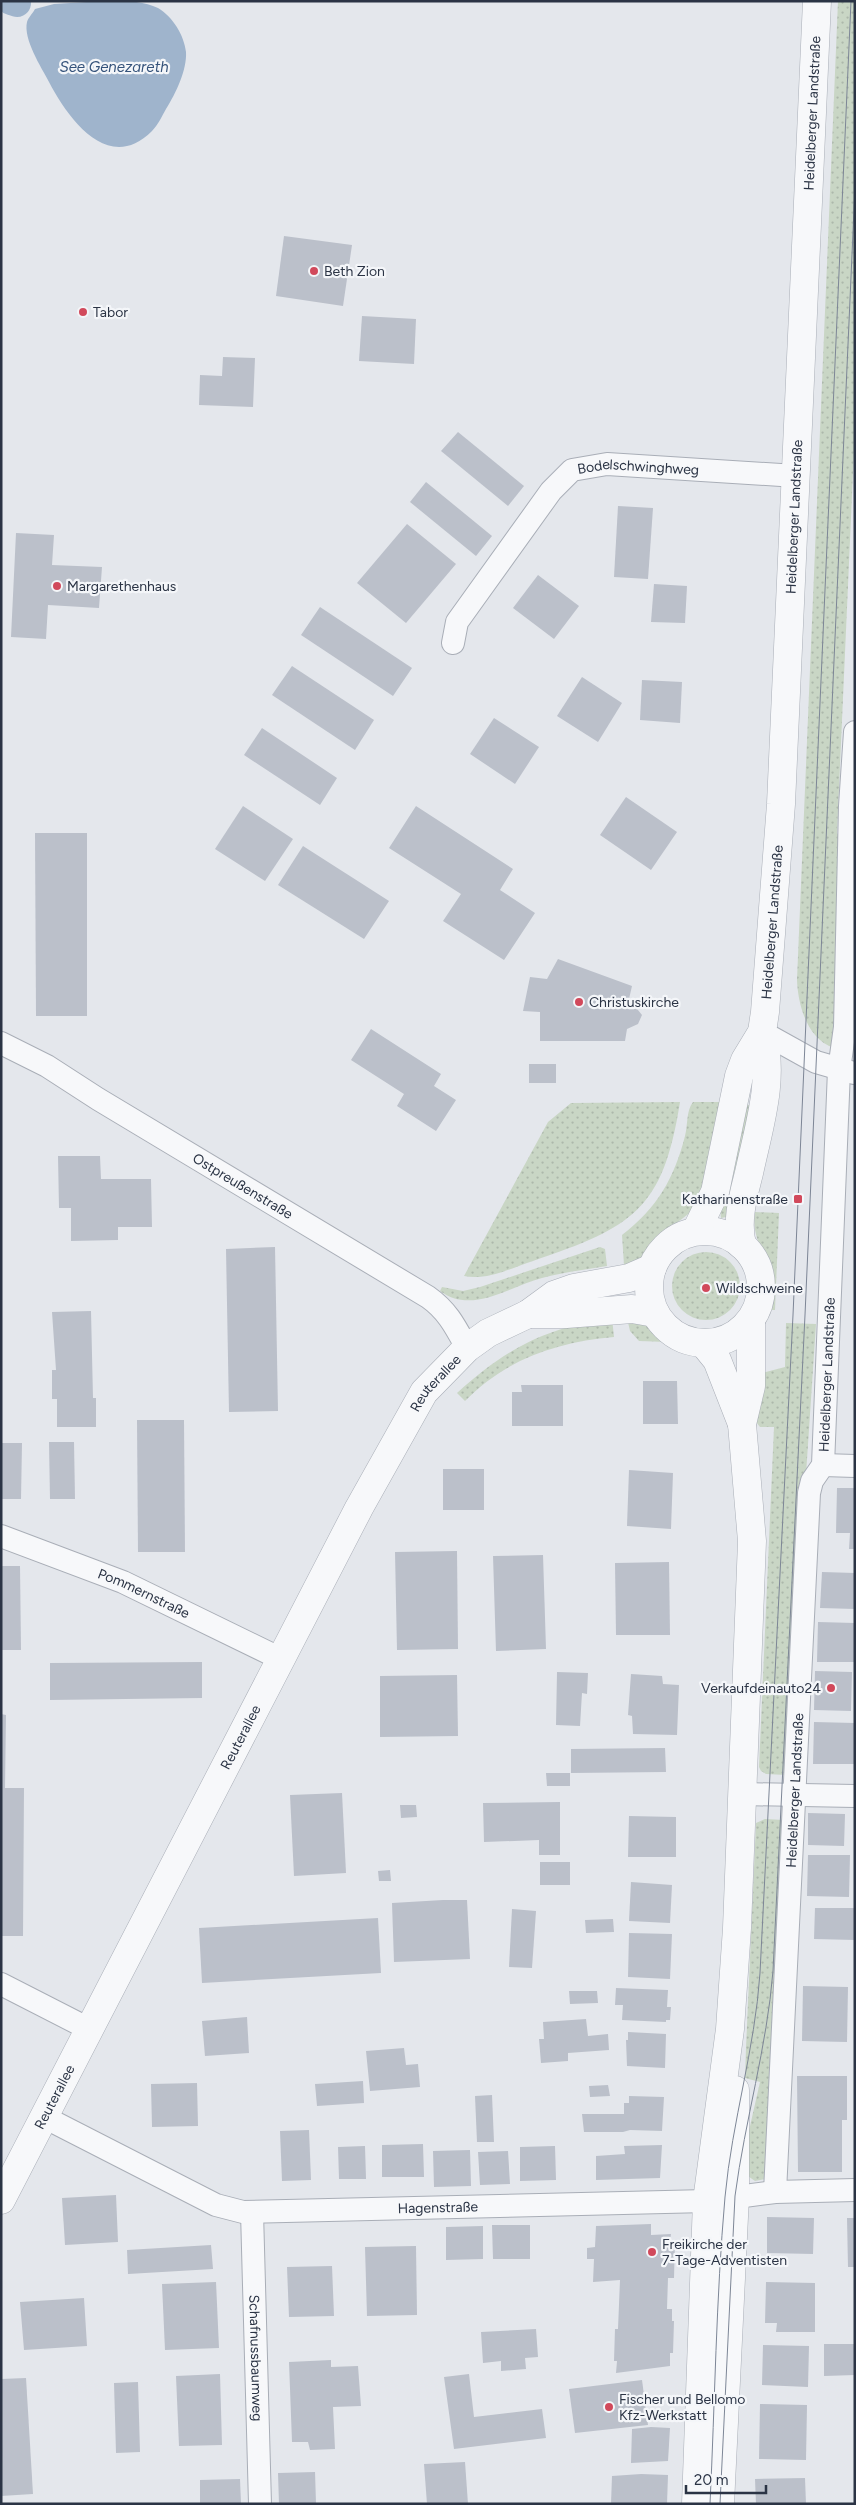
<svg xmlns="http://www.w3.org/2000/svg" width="856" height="2505" viewBox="0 0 856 2505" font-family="Figtree,sans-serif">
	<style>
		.grass { fill: url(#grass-dots) }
		.water { fill: #9fb4cc }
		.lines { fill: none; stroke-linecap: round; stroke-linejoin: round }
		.canal { stroke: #9fb4cc; stroke-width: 28 }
		.building { fill: #bbc0ca }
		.minor-casing { stroke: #a9aeb7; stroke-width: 24 }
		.tertiary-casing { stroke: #a9aeb7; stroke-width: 29 }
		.minor { stroke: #f7f8fa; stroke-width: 22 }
		.tertiary { stroke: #f7f8fa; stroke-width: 28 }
		.tram { stroke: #7d8696; stroke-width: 1 }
		.poi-dot { fill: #d1495b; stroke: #f4f6f9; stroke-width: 2 }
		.labels { text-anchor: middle; stroke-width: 4.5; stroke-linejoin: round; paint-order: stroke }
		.street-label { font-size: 14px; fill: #2b3445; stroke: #f4f6f9 }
		.poi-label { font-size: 14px; fill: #2b3445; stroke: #f4f6f9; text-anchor: start }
		.water-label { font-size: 15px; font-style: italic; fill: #34527a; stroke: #f4f6f9 }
	</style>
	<defs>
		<pattern id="grass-dots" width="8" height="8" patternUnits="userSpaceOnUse" patternTransform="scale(1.25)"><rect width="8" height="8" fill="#c9d6c5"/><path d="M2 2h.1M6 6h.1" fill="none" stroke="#adb8ab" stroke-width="1.8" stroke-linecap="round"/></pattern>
	</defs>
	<rect width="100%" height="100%" fill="#e4e7ec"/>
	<g class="grass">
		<path d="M838,1H855V428L837,833L842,840L834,1048C807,1039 798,1005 797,980Z"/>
		<path d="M680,1102C663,1210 633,1227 533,1261C512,1268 486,1281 464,1276L548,1122L571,1103Z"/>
		<path d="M693,1102H724L702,1196L696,1208L665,1232L641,1259L624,1265L622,1235C657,1208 674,1179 685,1136C688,1125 686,1111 693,1102Z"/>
		<polygon points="744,1104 754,1106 729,1212 726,1217 721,1218 720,1209"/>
		<path d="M755,1212L779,1213L775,1310H770C785,1267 749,1251 755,1212Z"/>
		<path d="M600,1247L605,1249L607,1266C585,1270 563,1272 542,1278C510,1286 472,1315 440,1291L442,1287L463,1291L480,1287Z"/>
		<circle cx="706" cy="1286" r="34"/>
		<path d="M612,1318L614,1337C557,1342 506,1359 465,1401L457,1393C507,1348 545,1328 612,1318Z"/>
		<polygon points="627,1318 646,1325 667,1342 639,1341 630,1331"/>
		<polygon points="786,1323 816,1324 786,1775 766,1774 761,1771 759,1767 774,1427 760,1427 756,1422 758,1374 785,1367"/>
		<polygon points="765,1819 784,1820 766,2179 755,2181 745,2174 748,2135 760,2082 745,2078 746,2048 756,1823"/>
	</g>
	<path class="water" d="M102,1C120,1 142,0 158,8C173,17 184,35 186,52C187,70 176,93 166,109C162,116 158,125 152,131C108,175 68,118 49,82C41,67 23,39 27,22C28,18 33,13 35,9L54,4Z"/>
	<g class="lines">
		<polyline class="canal" points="11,1 17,3"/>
	</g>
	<g class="building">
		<polygon points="284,236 352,245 343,306 276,296"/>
		<polygon points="362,316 416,319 414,364 359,361"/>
		<polygon points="223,357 255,358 253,407 199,405 200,375 222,376"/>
		<polygon points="458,432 524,486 508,506 441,451"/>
		<polygon points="426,482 492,536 476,556 410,502"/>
		<polygon points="618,506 653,508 648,579 614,577"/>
		<polygon points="407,524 456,564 406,623 357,583"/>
		<polygon points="16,533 54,535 52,565 102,567 99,608 48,605 46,639 11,637"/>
		<polygon points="538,575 579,606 554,639 513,608"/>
		<polygon points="654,584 687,586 685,623 651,622"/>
		<polygon points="320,607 412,668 393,696 301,635"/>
		<polygon points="292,666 374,720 355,750 272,695"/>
		<polygon points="582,677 622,703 598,742 557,716"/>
		<polygon points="642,680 682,682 680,723 640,720"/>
		<polygon points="494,718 539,747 515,784 470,754"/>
		<polygon points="262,728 337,778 320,805 244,755"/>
		<polygon points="626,797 677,832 651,870 600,835"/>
		<polygon points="243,806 293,839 265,881 215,849"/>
		<polygon points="416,806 513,869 500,890 535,913 504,960 443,921 461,894 389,848"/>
		<polygon points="35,833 87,833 87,1016 36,1016"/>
		<polygon points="303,846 389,901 364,939 278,885"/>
		<polygon points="558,959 632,986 629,999 642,1015 638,1024 627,1029 625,1041 540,1041 540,1012 523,1011 530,977 547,979"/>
		<polygon points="371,1029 441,1074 434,1086 456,1100 436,1131 397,1106 404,1094 351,1060"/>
		<rect x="529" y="1064" width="27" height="19"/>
		<polygon points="58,1156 100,1156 101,1179 151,1179 152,1227 118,1227 118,1240 71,1241 71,1208 59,1208"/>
		<polygon points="275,1247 278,1411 229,1412 226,1249"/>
		<polygon points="91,1311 93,1398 96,1398 96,1427 57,1427 57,1399 52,1399 52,1370 56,1370 52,1312"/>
		<polygon points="643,1381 677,1381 678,1424 643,1424"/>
		<polygon points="521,1385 563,1385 563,1426 512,1426 512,1392 522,1392"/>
		<polygon points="137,1420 184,1420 185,1552 138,1552"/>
		<polygon points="49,1442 74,1442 75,1499 50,1499"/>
		<polygon points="1,1443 22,1443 21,1499 1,1499"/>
		<rect x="443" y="1469" width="41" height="41"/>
		<polygon points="629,1470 673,1473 671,1529 627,1526"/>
		<polygon points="837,1488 855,1488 855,1549 849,1549 850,1533 836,1533"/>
		<polygon points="457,1551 458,1649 397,1650 395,1552"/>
		<polygon points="543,1555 546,1649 496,1651 493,1556"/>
		<polygon points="669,1562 670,1635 616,1635 615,1563"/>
		<polygon points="1,1566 20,1566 21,1650 1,1650"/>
		<polygon points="822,1572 855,1573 855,1609 820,1608"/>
		<polygon points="818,1622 855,1623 855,1662 817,1662"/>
		<polygon points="202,1662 202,1698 50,1700 50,1663"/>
		<polygon points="815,1671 852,1672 851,1711 814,1710"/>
		<polygon points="557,1672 588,1673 587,1694 582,1693 580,1726 556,1725"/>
		<polygon points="631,1674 662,1676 663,1684 679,1685 677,1735 633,1734 632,1716 628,1715"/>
		<polygon points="457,1675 458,1736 380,1737 380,1676"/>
		<polygon points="1,1714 6,1715 5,1788 24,1788 23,1936 1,1936"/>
		<polygon points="814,1722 855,1723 855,1764 813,1764"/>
		<polygon points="665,1748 666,1772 571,1773 571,1749"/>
		<polygon points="546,1773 570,1773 570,1786 547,1786"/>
		<polygon points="342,1793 346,1873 294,1876 290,1795"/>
		<polygon points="560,1802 560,1855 539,1855 539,1840 484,1842 483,1803"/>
		<polygon points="400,1805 416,1805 417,1817 401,1818"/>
		<polygon points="808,1813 845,1814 844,1846 808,1845"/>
		<polygon points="629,1816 676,1817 676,1857 628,1857"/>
		<polygon points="808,1855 850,1855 849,1897 807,1896"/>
		<rect x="540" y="1862" width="30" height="23"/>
		<polygon points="390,1870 391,1881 379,1881 378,1871"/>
		<polygon points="631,1882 672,1885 670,1923 629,1921"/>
		<polygon points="443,1900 467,1900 470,1959 394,1962 392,1903"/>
		<polygon points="815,1908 855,1908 855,1940 814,1939"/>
		<polygon points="512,1909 536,1911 532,1968 509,1967"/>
		<polygon points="378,1918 381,1973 202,1983 199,1928"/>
		<polygon points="613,1919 614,1932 586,1933 585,1920"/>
		<polygon points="629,1933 672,1934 670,1979 628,1977"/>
		<polygon points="803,1986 848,1987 847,2042 802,2041"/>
		<polygon points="616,1988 668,1990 667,2007 671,2007 670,2020 666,2020 666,2022 622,2020 623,2005 615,2005"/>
		<polygon points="569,1991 597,1991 598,2003 570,2004"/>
		<polygon points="247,2017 249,2053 205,2056 202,2021"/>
		<polygon points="586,2019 588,2036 608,2034 609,2050 568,2053 568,2061 541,2063 539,2039 544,2039 543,2022"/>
		<polygon points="628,2032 666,2034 665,2068 627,2066 626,2040 628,2040"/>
		<polygon points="404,2048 406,2065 418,2064 420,2087 370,2091 366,2051"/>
		<polygon points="797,2076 847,2076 847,2120 842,2120 842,2172 798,2172"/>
		<polygon points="363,2081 364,2103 317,2106 315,2084"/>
		<polygon points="197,2083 198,2126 152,2127 151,2084"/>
		<polygon points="608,2085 610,2096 590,2097 589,2086"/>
		<polygon points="492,2095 494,2142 477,2142 475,2096"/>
		<polygon points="629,2096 664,2097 662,2131 630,2130 623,2132 584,2132 582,2114 624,2114 624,2103 629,2103"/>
		<polygon points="309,2130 311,2180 282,2181 280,2131"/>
		<polygon points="423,2144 424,2177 382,2177 382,2145"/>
		<polygon points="662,2145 660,2178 596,2180 596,2156 625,2154 624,2146"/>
		<polygon points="365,2146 366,2179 339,2179 338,2147"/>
		<polygon points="555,2146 556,2180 520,2181 520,2147"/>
		<polygon points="470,2150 471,2186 434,2187 433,2151"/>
		<polygon points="508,2151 510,2184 480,2185 478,2152"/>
		<polygon points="116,2195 118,2242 65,2245 62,2198"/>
		<polygon points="767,2217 814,2218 813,2254 767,2253"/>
		<polygon points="847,2218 855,2218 855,2267 848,2267"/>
		<polygon points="651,2224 651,2235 671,2234 670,2240 675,2240 674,2278 668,2278 667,2309 672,2309 672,2321 674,2321 673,2353 670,2353 670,2366 616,2373 617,2361 614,2361 615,2329 618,2329 620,2280 593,2282 594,2259 587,2259 587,2248 595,2247 596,2226"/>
		<polygon points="492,2225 530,2225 530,2259 493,2259"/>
		<polygon points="483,2226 483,2259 446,2260 446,2227"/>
		<polygon points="211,2245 213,2269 128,2274 127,2250"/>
		<polygon points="416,2246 417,2315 367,2316 365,2247"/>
		<polygon points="332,2266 334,2316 289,2317 287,2267"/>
		<polygon points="216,2282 219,2348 165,2350 162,2284"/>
		<polygon points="766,2282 815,2283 815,2332 776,2332 777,2323 765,2323"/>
		<polygon points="84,2298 87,2346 24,2350 20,2302"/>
		<polygon points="536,2329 538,2357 525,2358 526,2369 501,2371 501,2361 483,2363 481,2332"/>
		<polygon points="824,2344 855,2344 855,2375 824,2376"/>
		<polygon points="763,2345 809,2346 808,2387 762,2385"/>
		<polygon points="331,2360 331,2367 358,2366 361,2406 333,2407 335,2449 310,2450 308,2442 292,2442 289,2362"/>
		<polygon points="220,2374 222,2445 179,2446 176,2376"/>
		<polygon points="469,2374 474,2417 542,2409 546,2438 454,2449 444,2377"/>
		<polygon points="26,2378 33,2494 1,2496 1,2379"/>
		<polygon points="642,2380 648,2425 575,2433 569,2389"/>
		<polygon points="138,2382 140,2452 116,2453 114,2383"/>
		<polygon points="760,2404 807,2405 806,2460 759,2459"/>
		<polygon points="651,2427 670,2428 668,2461 631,2463 632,2429"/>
		<polygon points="465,2462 468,2504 427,2504 424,2464"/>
		<polygon points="315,2472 316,2504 279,2504 278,2473"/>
		<polygon points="641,2474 668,2475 667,2504 611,2504 612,2476"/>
		<polygon points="805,2478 806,2504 756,2504 755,2479"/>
		<polygon points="240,2479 241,2504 200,2504 200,2480"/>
	</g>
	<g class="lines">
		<g class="minor-casing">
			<g id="minor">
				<path id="s1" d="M453,643L457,622L551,491L572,470L607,464L796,476"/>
				<polyline points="762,1032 816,1062 854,1073"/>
				<path id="s2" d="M1,1043L47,1066L98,1099L428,1297C448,1311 456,1328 467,1348"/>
				<polyline points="823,1465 855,1466"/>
				<path id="s3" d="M1,1536L123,1582L281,1659"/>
				<polyline points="742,1794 855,1796"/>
				<polyline points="1,1984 89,2029"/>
				<path id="s4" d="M44,2117L216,2205L243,2212L707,2201L775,2192L855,2190"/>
				<path id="s5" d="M775,2192L809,1493L812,1481L823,1465L839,1070L845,1027L850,806L855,732"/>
				<path id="s6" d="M252,2212L260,2504"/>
			</g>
		</g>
		<g class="tertiary-casing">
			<g id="tertiary">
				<circle cx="705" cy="1287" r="56"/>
				<path id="s7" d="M696,1231L715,1192L739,1076L745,1060L762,1032L765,1012L781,804L817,1"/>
				<path d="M742,1245C736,1220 743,1197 749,1173C759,1126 775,1079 762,1032"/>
				<polyline points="528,1314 566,1314 632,1309 655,1313"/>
				<polyline points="704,1344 717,1360 742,1424"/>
				<path id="s8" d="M1,2200L359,1508L424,1392L467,1348L488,1333L528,1314L554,1295L574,1288L629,1278L652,1268"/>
				<polyline points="696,2504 707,2201 730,2029 737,1928 752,1541 742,1424 751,1386 751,1320"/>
				<polyline points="720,2504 735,2196 735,2090"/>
			</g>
		</g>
		<use href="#minor" class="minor"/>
		<use href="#tertiary" class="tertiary"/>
		<g class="tram">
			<path d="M710,2504C715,2402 716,2299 725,2197C732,2121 755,2049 760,1973L793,1315L851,1"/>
			<path d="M720,2504L735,2196C745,2120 767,2047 773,1971L805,1315L855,187"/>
		</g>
	</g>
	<g class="poi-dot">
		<circle cx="314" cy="271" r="5"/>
		<circle cx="83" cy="312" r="5"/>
		<circle cx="57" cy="586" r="5"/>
		<circle cx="579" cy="1002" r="5"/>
		<rect x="793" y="1194" width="10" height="10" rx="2.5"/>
		<circle cx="706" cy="1288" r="5"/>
		<circle cx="831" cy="1688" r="5"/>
		<circle cx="652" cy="2252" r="5"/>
		<circle cx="609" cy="2407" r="5"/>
	</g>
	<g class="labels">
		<g class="street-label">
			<text dy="5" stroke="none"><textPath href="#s7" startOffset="1132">Heidelberger Landstraße</textPath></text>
			<text dy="5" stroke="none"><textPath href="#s1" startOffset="279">Bodelschwinghweg</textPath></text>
			<text dy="5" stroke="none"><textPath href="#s7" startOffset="728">Heidelberger Landstraße</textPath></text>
			<text dy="5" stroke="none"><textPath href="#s7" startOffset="322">Heidelberger Landstraße</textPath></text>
			<text dy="5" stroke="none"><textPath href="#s2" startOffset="281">Ostpreußenstraße</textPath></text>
			<text dy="5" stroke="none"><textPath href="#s5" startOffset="822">Heidelberger Landstraße</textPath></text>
			<text dy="5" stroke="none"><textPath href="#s8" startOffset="926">Reuterallee</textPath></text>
			<text dy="5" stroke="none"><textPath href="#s3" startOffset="154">Pommernstraße</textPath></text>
			<text dy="5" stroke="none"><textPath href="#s8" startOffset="521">Reuterallee</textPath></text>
			<text dy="5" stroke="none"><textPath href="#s5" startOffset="402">Heidelberger Landstraße</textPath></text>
			<text dy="5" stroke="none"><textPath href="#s8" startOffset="116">Reuterallee</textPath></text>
			<text dy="5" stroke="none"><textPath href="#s4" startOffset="416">Hagenstraße</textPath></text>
			<text dy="5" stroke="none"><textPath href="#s6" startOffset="146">Schafnussbaumweg</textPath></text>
		</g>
		<g class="poi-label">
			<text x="324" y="276">Beth Zion</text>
			<text x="93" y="317">Tabor</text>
			<text x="67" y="591">Margarethenhaus</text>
			<text x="589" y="1007">Christuskirche</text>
			<text x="788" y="1204" text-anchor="end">Katharinenstraße</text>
			<text x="716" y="1293">Wildschweine</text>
			<text x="821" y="1693" text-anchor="end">Verkaufdeinauto24</text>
			<text x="662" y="2249">Freikirche der<tspan x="662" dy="16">7-Tage-Adventisten</tspan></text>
			<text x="619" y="2404">Fischer und Bellomo<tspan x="619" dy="16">Kfz-Werkstatt</tspan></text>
		</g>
		<g class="water-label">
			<text x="114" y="72">See Genezareth</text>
		</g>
	</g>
	<rect width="856" height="2505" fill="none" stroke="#2b3445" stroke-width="5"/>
	<path d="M686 2485v8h80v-8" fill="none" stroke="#2b3445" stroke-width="2.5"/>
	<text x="694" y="2485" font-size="15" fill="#2b3445" stroke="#f4f6f9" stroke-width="4" paint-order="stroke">20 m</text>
</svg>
